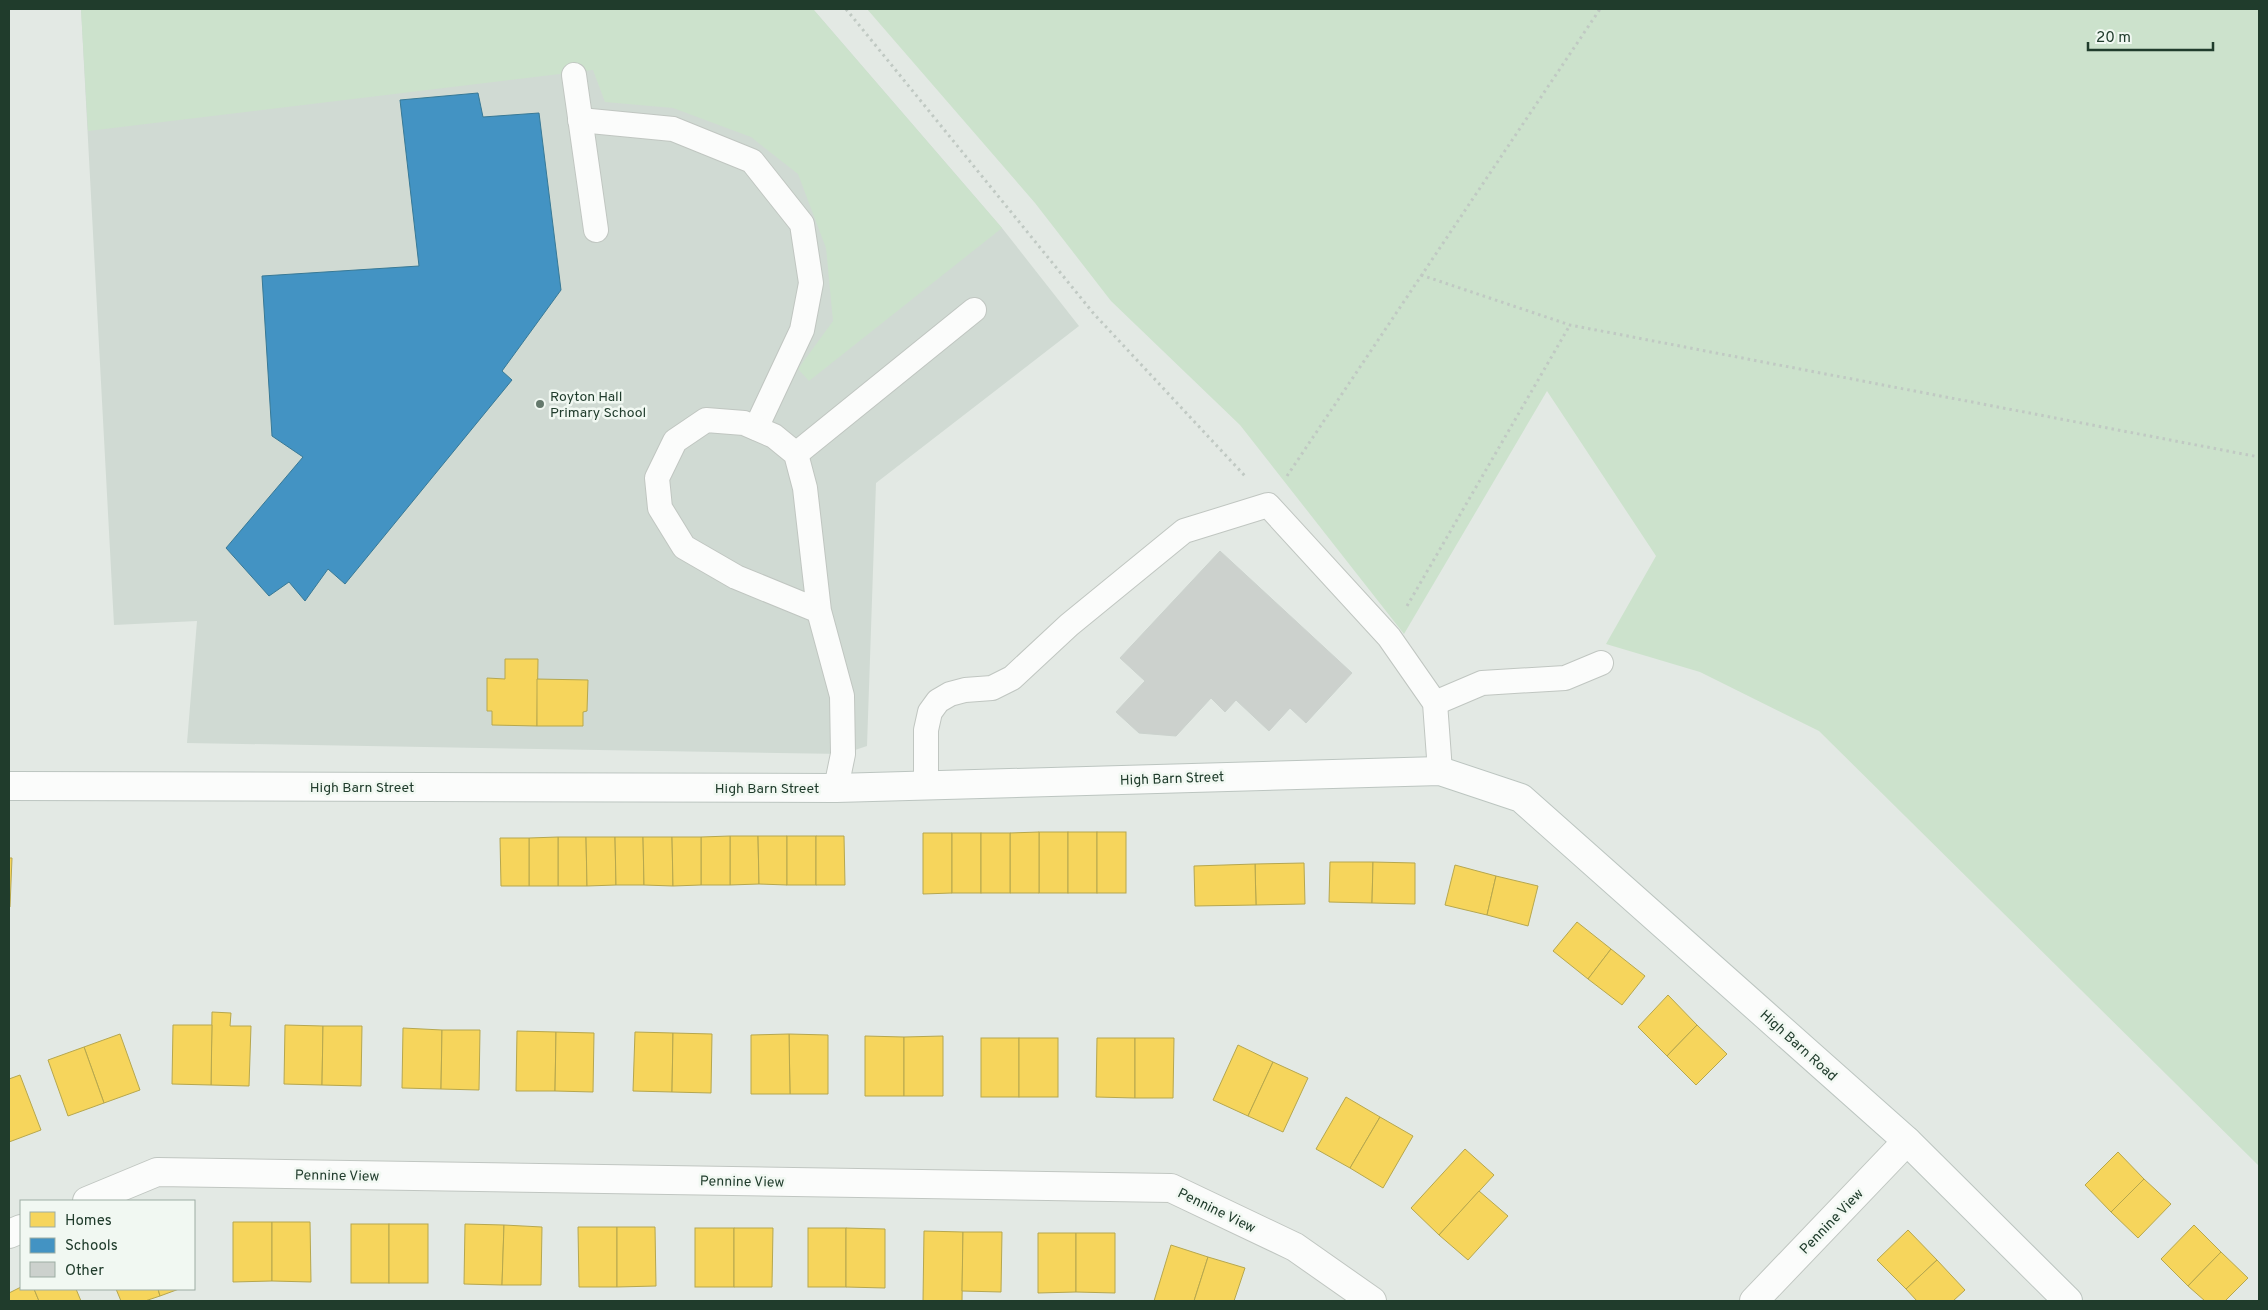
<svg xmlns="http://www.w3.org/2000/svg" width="2268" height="1310" viewBox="0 0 2268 1310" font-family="Overpass,sans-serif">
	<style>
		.built { fill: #d0dad3 }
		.green { fill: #cce2cc }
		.homes { fill: #f6d55c; stroke: #b6a74e }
		.schools { fill: #4393c3; stroke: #387996 }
		.building { fill: #ccd1cd; stroke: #cbd2cd }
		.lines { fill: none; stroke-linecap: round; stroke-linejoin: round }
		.lane-casing { stroke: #c0c6c1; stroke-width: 26 }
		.street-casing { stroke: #c0c6c1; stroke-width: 30 }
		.secondary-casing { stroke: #bcc5c0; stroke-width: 30 }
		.path { stroke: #c0c9c3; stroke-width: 3; stroke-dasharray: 2.5 4; stroke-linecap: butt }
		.lane { stroke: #fbfcfb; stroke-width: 24 }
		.street { stroke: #fbfcfb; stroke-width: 28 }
		.secondary { stroke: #fbfcfb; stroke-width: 28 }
		.poi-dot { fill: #64796c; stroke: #f1f8f2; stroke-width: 2 }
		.labels { text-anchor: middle; stroke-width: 5; stroke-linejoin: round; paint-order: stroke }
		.poi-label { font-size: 14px; fill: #203c2c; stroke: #f1f8f2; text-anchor: start }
		.street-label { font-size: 14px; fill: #203c2c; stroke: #f1f8f2 }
	</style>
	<rect width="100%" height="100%" fill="#e3e9e4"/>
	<polygon class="built" points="81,9 813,9 1002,228 1079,326 876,483 867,746 843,754 187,743 197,621 114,625"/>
	<g class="green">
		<polygon points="81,9 813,9 1002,228 809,381 798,369 833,321 826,248 798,174 751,137 673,108 605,102 593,70 88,131"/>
		<polygon points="867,9 2259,9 2259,1166 1819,731 1700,672 1606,644 1656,556 1547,391 1404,634 1240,425 1111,301 1035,203"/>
	</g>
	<g class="homes">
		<polygon points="505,659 538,659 537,726 492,725 492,711 487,711 487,678 505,679"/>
		<polygon points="537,679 588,680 587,711 583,712 583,726 537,726"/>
		<rect x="1039" y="832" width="29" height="61"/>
		<polygon points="1039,832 1039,893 1010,893 1010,833"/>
		<rect x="1068" y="832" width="29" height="61"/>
		<rect x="1097" y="832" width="29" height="61"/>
		<polygon points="923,833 952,833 952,893 923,894"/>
		<rect x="952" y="833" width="29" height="60"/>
		<rect x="981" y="833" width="29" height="60"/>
		<polygon points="730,836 758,836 759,884 730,885"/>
		<polygon points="730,836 730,885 701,885 701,837"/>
		<polygon points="758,836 787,836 787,885 759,884"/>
		<rect x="787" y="836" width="29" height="49"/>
		<polygon points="816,836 844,836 845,885 816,885"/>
		<polygon points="558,837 586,837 587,886 558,886"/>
		<polygon points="558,837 558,886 529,886 529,838"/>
		<polygon points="586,837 615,837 616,885 587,886"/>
		<polygon points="615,837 643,837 644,885 616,885"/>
		<polygon points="643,837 672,837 673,886 644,885"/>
		<polygon points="672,837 701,837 701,885 673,886"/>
		<polygon points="500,838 529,838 529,886 501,886"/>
		<polygon points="9,858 12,858 10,907 9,907"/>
		<polygon points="1330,862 1373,862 1372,903 1329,902"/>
		<polygon points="1373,862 1415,863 1415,904 1372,903"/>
		<polygon points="1304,863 1305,904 1256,905 1255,864"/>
		<polygon points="1255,864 1256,905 1195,906 1194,866"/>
		<polygon points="1455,865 1496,876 1487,915 1445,905"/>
		<polygon points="1496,876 1538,886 1528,926 1487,915"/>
		<polygon points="1577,922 1611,949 1588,979 1553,951"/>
		<polygon points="1611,949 1645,976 1622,1005 1588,979"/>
		<polygon points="1668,995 1697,1025 1667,1056 1638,1027"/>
		<polygon points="212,1012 231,1013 230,1026 251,1026 249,1086 211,1085"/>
		<polygon points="173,1025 212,1025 211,1085 172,1084"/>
		<polygon points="285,1025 323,1026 322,1085 284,1084"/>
		<polygon points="1697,1025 1727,1054 1696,1085 1667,1056"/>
		<polygon points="323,1026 362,1026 361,1086 322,1085"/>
		<polygon points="403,1028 442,1030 441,1089 402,1088"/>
		<polygon points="442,1030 480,1030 479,1090 441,1089"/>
		<polygon points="517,1031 556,1032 555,1091 516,1091"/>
		<polygon points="556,1032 594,1033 593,1092 555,1091"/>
		<polygon points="635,1032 673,1033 672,1092 633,1091"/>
		<polygon points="673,1033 712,1034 711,1093 672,1092"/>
		<polygon points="120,1034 140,1090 104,1103 84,1047"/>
		<polygon points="789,1034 828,1035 828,1094 790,1094"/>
		<polygon points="789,1034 790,1094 751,1094 751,1035"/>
		<polygon points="865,1036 904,1037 904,1096 865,1096"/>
		<polygon points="943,1036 943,1096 904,1096 904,1037"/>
		<rect x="981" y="1038" width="38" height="59"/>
		<rect x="1019" y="1038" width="39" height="59"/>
		<polygon points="1097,1038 1135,1038 1135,1098 1096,1097"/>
		<polygon points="1135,1038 1174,1038 1173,1098 1135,1098"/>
		<polygon points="1238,1045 1273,1062 1248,1116 1213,1100"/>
		<polygon points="84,1047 104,1103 68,1116 48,1060"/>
		<polygon points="1273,1062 1308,1078 1283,1132 1248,1116"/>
		<polygon points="20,1075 41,1130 9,1142 9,1079"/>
		<polygon points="1346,1097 1380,1117 1350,1168 1316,1149"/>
		<polygon points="1380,1117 1413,1136 1383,1188 1350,1168"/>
		<polygon points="1465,1149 1494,1175 1439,1235 1411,1208"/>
		<polygon points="2118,1152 2144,1179 2111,1212 2085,1185"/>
		<polygon points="2144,1179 2171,1204 2138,1238 2111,1212"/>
		<polygon points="1479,1191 1508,1216 1468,1260 1439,1235"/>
		<polygon points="233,1222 272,1222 272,1281 233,1282"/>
		<polygon points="272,1222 310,1222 311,1282 272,1281"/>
		<rect x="351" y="1224" width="38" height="59"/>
		<rect x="389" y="1224" width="39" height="59"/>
		<polygon points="465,1224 504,1225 502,1285 464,1284"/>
		<polygon points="504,1225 542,1227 541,1285 502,1285"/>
		<polygon points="2194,1225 2221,1252 2188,1286 2161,1259"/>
		<polygon points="578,1227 617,1227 617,1287 579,1287"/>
		<polygon points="617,1227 655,1227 656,1286 617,1287"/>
		<rect x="695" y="1228" width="39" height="59"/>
		<polygon points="734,1228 773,1228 772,1287 734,1287"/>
		<rect x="808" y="1228" width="38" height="59"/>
		<polygon points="846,1228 885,1229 885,1288 846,1287"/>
		<polygon points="1908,1230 1937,1260 1906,1289 1877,1260"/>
		<polygon points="924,1231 963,1232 962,1301 923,1301"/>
		<polygon points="963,1232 1002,1232 1001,1292 962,1291"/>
		<polygon points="1038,1233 1076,1233 1076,1292 1038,1293"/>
		<polygon points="1076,1233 1115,1233 1115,1293 1076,1292"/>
		<polygon points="1171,1245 1208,1257 1194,1301 1154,1301"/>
		<polygon points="2221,1252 2248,1278 2225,1301 2205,1301 2188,1286"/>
		<polygon points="1208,1257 1245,1268 1234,1301 1194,1301"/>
		<polygon points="1937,1260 1965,1290 1953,1301 1917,1301 1906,1289"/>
		<polygon points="21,1287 34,1289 39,1301 9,1301 9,1293"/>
		<polygon points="34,1289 76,1289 81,1301 39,1301"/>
		<polygon points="116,1289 158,1289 160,1296 145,1301 121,1301"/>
		<polygon points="158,1289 179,1289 160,1296"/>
	</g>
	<polygon class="schools" points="478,93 483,117 539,113 561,290 502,371 512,380 345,584 328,569 305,601 289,582 269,596 226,548 303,457 272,436 262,276 419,266 400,100"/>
	<polygon class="building" points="1220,551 1352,673 1306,723 1290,708 1269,731 1236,700 1225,712 1211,698 1176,736 1139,733 1116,712 1145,681 1120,658"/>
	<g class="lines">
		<g class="lane-casing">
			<g id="lane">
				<polyline points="574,75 596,230"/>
				<polyline points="580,120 673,129 752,161 802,224 811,283 802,330 756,428"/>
				<polyline points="796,454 974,310"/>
				<polyline points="819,611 805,488 796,454 774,436 744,423 706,420 675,441 657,478 660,508 684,547 736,577 819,611 842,696 843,754 836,788"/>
				<polyline points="1435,703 1482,683 1565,678 1601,663"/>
				<polyline points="926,786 926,730 930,712 938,701 950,694 965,690 992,688 1012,678 1069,625 1184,531 1268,505 1389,637 1435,703 1440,771"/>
			</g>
		</g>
		<g class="street-casing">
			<g id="street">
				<polyline points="87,1201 157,1172 1171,1188 1295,1247 1372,1301"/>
				<polyline points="9,1234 21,1229"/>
				<polyline points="1754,1301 1907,1141"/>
			</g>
		</g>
		<g class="secondary-casing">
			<polyline id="secondary" points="9,786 836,788 1440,771 1521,798 1907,1141 2068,1301"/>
		</g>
		<g class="path">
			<polyline points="846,9 1094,314 1245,476"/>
			<polyline points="1421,275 1570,325 2259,457"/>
			<polyline points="1287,476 1600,9"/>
			<polyline points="1407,606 1570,325"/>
		</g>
		<use href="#lane" class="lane"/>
		<use href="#street" class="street"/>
		<use href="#secondary" class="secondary"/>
	</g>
	<circle class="poi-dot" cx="540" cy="404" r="5"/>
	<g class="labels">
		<g class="poi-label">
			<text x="550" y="401">Royton Hall<tspan x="550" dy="16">Primary School</tspan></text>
		</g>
		<g class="street-label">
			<text transform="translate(1172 778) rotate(-2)" y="5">High Barn Street</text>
			<text x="362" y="792">High Barn Street</text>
			<text x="767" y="793">High Barn Street</text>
			<text transform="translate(1799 1045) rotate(42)" y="5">High Barn Road</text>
			<text transform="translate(337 1175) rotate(1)" y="5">Pennine View</text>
			<text transform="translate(742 1181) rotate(1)" y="5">Pennine View</text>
			<text transform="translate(1217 1210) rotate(26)" y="5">Pennine View</text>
			<text transform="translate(1831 1221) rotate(-46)" y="5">Pennine View</text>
		</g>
	</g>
	<rect width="2268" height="1310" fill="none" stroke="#203c2c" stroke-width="20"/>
	<rect x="20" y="1200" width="175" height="90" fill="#f1f8f2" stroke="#9dada3"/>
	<rect x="30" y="1212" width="25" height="15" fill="#f6d55c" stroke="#9dada3"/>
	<text x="65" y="1225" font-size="15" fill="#203c2c">Homes</text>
	<rect x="30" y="1238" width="25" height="15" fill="#4393c3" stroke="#9dada3"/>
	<text x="65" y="1250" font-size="15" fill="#203c2c">Schools</text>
	<rect x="30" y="1262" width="25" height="15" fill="#ccd1cd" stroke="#9dada3"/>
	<text x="65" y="1275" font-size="15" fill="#203c2c">Other</text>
	<path d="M2088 42v8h125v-8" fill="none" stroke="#203c2c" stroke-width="2.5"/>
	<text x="2096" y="42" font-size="15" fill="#203c2c" stroke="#f1f8f2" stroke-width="4" paint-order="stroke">20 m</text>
</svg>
